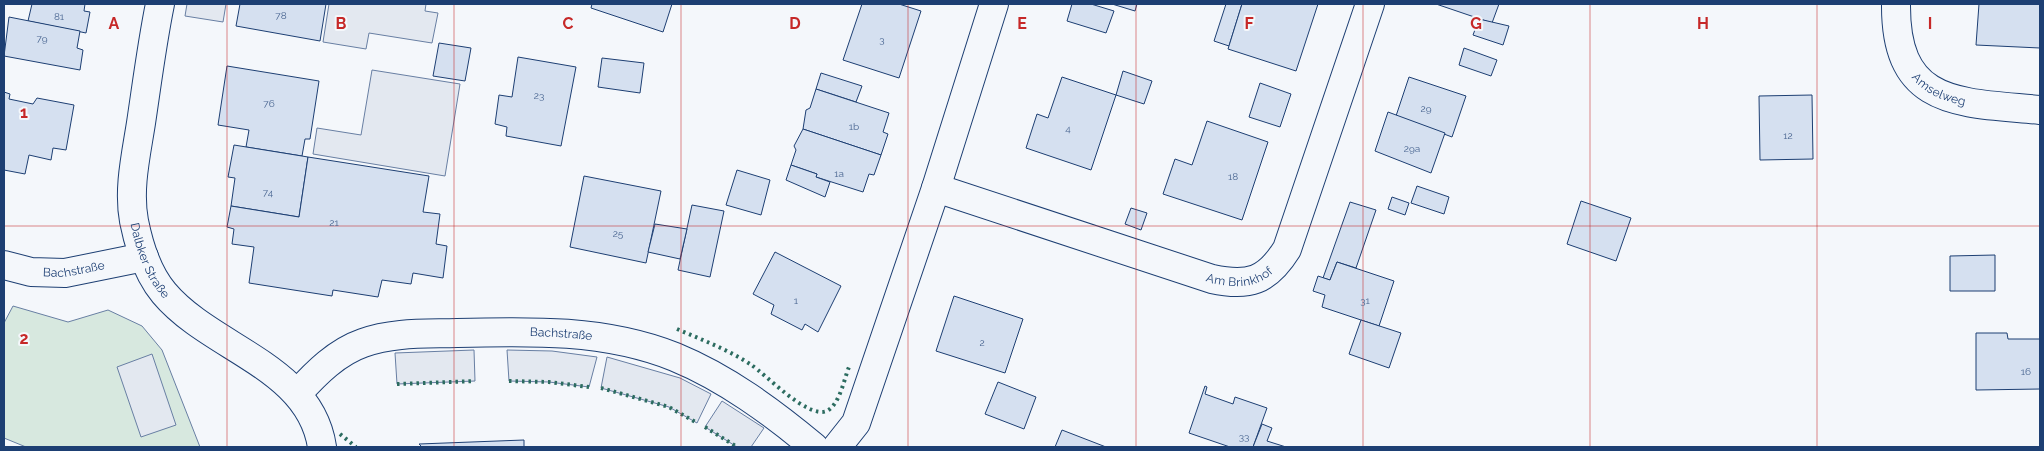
<svg xmlns="http://www.w3.org/2000/svg" width="2044" height="451" viewBox="0 0 2044 451" font-family="Raleway,sans-serif">
	<style>
		.green { fill: #d7e8df; stroke: #687fa3 }
		.parking { fill: #e3e8f0; stroke: #687fa3 }
		.building { fill: #d5e0f0; stroke: #1d3f73 }
		.lines { fill: none; stroke-linecap: round; stroke-linejoin: round }
		.minor-casing { stroke: #1d3f73; stroke-width: 30 }
		.minor { stroke: #f4f7fb; stroke-width: 28 }
		.hedge { stroke: #2c6c60; stroke-width: 4; stroke-dasharray: 2.5 4; stroke-linecap: butt }
		.grid { fill: none; stroke: #c62828; stroke-width: 1; stroke-opacity: 0.55 }
		.labels { text-anchor: middle; stroke-width: 4; stroke-linejoin: round; paint-order: stroke }
		.number-label { font-size: 10px; fill: #4b6792 }
		.street-label { font-size: 12px; fill: #1d3f73; stroke: #f4f7fb }
		.grid-label { font-size: 16px; text-anchor: middle; font-weight: bold; fill: #c62828; stroke: #f4f7fb; stroke-width: 4; stroke-linejoin: round; paint-order: stroke }
	</style>
	<rect width="100%" height="100%" fill="#f4f7fb"/>
	<polygon class="green" points="13,306 68,322 108,310 142,326 162,350 200,447 26,447 4,438 4,323"/>
	<g class="parking">
		<polygon points="187,4 226,4 223,22 185,16"/>
		<polygon points="329,4 426,4 425,11 438,13 432,43 369,33 366,49 323,42"/>
		<polygon points="372,70 460,84 445,176 313,154 317,128 361,135"/>
		<polygon points="474,350 475,381 397,384 395,353"/>
		<polygon points="507,350 552,351 597,357 589,387 549,382 509,381"/>
		<polygon points="152,354 176,425 141,437 117,367"/>
		<polygon points="607,357 680,378 711,394 697,423 669,407 601,388"/>
		<polygon points="722,401 764,428 751,447 737,447 705,427"/>
	</g>
	<g class="building">
		<polygon points="32,4 85,4 84,11 90,12 86,33 28,21"/>
		<polygon points="240,4 326,4 320,41 236,26"/>
		<polygon points="592,4 672,4 663,32 591,8"/>
		<polygon points="862,4 899,4 921,11 899,78 843,60"/>
		<polygon points="1072,4 1091,4 1114,11 1106,33 1067,21"/>
		<polygon points="1112,4 1137,4 1135,11"/>
		<polygon points="1226,4 1242,4 1229,46 1214,41"/>
		<polygon points="1242,4 1318,4 1296,71 1228,49"/>
		<polygon points="1436,4 1499,4 1492,23"/>
		<polygon points="1979,4 2040,4 2040,48 1976,45"/>
		<polygon points="9,17 80,31 77,48 83,50 80,70 4,56"/>
		<polygon points="1479,19 1509,26 1503,45 1473,35"/>
		<polygon points="439,43 471,48 465,81 433,76"/>
		<polygon points="1464,48 1497,60 1491,76 1459,65"/>
		<polygon points="518,57 576,67 561,146 506,136 507,127 495,124 499,95 512,97"/>
		<polygon points="602,58 644,63 640,93 598,87"/>
		<polygon points="227,66 319,81 310,139 305,139 302,156 246,147 249,130 218,125"/>
		<polygon points="1123,71 1152,81 1144,104 1116,95"/>
		<polygon points="821,73 862,86 856,102 816,89"/>
		<polygon points="1062,77 1116,95 1091,170 1026,148 1037,114 1048,118"/>
		<polygon points="1409,77 1466,96 1452,137 1396,116"/>
		<polygon points="1260,83 1291,94 1280,127 1249,117"/>
		<polygon points="816,89 889,113 883,132 888,134 881,155 803,129 806,110 810,108"/>
		<polygon points="4,92 10,94 9,99 33,104 37,98 74,105 66,150 53,148 51,160 29,155 25,174 4,170 4,172"/>
		<polygon points="1812,95 1813,159 1760,160 1759,96"/>
		<polygon points="1388,112 1445,133 1431,173 1375,151"/>
		<polygon points="1207,121 1268,142 1242,220 1163,194 1175,159 1192,165"/>
		<polygon points="803,129 881,155 874,175 869,174 863,192 816,177 817,174 791,165 796,150 794,146"/>
		<polygon points="234,145 308,157 299,217 231,206 235,178 228,177"/>
		<polygon points="308,157 429,176 423,212 440,214 436,244 447,246 443,278 413,273 411,284 382,280 378,297 333,290 332,296 249,283 254,247 232,244 234,229 227,227 231,206 299,217"/>
		<polygon points="791,165 817,174 816,177 830,182 825,197 786,180"/>
		<polygon points="737,170 770,180 761,215 726,205"/>
		<polygon points="584,176 661,191 646,263 570,247"/>
		<polygon points="1417,186 1449,197 1444,214 1411,203"/>
		<polygon points="1392,197 1409,203 1405,215 1388,209"/>
		<polygon points="1581,201 1631,218 1616,261 1567,244"/>
		<polygon points="1350,202 1376,210 1356,268 1337,262 1330,280 1323,278"/>
		<polygon points="692,205 724,211 710,277 678,270"/>
		<polygon points="1131,208 1147,213 1141,230 1125,224"/>
		<polygon points="655,224 687,229 680,259 648,252"/>
		<polygon points="775,252 841,286 818,332 805,324 802,330 771,314 774,305 753,294"/>
		<polygon points="1995,255 1995,291 1950,291 1950,256"/>
		<polygon points="1337,262 1394,281 1379,326 1322,307 1325,295 1313,291 1318,276 1330,280"/>
		<polygon points="954,296 1023,319 1005,373 936,351"/>
		<polygon points="1361,320 1401,333 1389,368 1349,354"/>
		<polygon points="1976,333 2007,333 2008,339 2040,339 2040,389 1976,390"/>
		<polygon points="998,382 1036,397 1024,429 985,414"/>
		<polygon points="1205,386 1207,387 1205,394 1233,404 1235,397 1267,408 1253,447 1230,447 1189,433"/>
		<polygon points="1262,424 1272,428 1267,441 1286,447 1253,447"/>
		<polygon points="1062,430 1106,447 1055,447"/>
		<polygon points="524,440 524,447 422,447 419,444"/>
	</g>
	<g class="lines">
		<g class="minor-casing">
			<g id="minor">
				<path id="s1" d="M160,4C152,43 147,83 141,123C136,155 128,189 134,221C139,246 148,274 164,293C211,349 310,366 322,447"/>
				<path id="s2" d="M1896,4C1895,107 1959,102 2040,110"/>
				<path id="s3" d="M936,188L1212,279C1249,287 1267,281 1287,249L1370,4"/>
				<path id="s4" d="M4,265L31,272L65,273L144,257"/>
				<path id="s5" d="M298,393C316,373 337,352 363,343C393,332 426,334 457,333C530,331 606,329 675,357C726,378 772,412 814,447"/>
				<polyline points="837,447 856,423 936,188 994,4"/>
			</g>
		</g>
		<use href="#minor" class="minor"/>
		<g class="hedge">
			<path d="M677,329C702,340 727,349 750,364C767,375 807,419 827,411C840,404 844,379 849,367"/>
			<polyline points="509,381 549,382 589,387"/>
			<polyline points="397,384 475,381"/>
			<polyline points="601,388 669,407 697,423"/>
			<polyline points="705,427 737,447"/>
			<polyline points="340,434 356,447"/>
		</g>
	</g>
	<path class="grid" d="M227,4V447M454,4V447M681,4V447M908,4V447M1136,4V447M1363,4V447M1590,4V447M1817,4V447M4,226H2040"/>
	<g class="labels">
		<g class="number-label">
			<text x="281" y="19">78</text>
			<text x="59" y="20">81</text>
			<text x="42" y="42">79</text>
			<text x="882" y="43">3</text>
			<text x="539" y="99">23</text>
			<text x="269" y="107">76</text>
			<text x="1426" y="112">29</text>
			<text x="854" y="130">1b</text>
			<text x="1068" y="132">4</text>
			<text x="1788" y="139">12</text>
			<text x="1412" y="152">29a</text>
			<text x="839" y="177">1a</text>
			<text x="1233" y="180">18</text>
			<text x="268" y="196">74</text>
			<text x="334" y="226">21</text>
			<text x="618" y="237">25</text>
			<text x="796" y="304">1</text>
			<text x="1365" y="304">31</text>
			<text x="982" y="346">2</text>
			<text x="2026" y="375">16</text>
			<text x="1244" y="440">33</text>
		</g>
		<g class="street-label">
			<text dy="4" stroke="none"><textPath href="#s2" startOffset="104">Amselweg</textPath></text>
			<text dy="4" stroke="none"><textPath href="#s1" startOffset="262">Dalbker Straße</textPath></text>
			<text dy="4" stroke="none"><textPath href="#s4" startOffset="71">Bachstraße</textPath></text>
			<text dy="4" stroke="none"><textPath href="#s3" startOffset="319">Am Brinkhof</textPath></text>
			<text dy="4" stroke="none"><textPath href="#s5" startOffset="282">Bachstraße</textPath></text>
		</g>
	</g>
	<g class="grid-label">
		<text x="114" y="29">A</text>
		<text x="341" y="29">B</text>
		<text x="568" y="29">C</text>
		<text x="795" y="29">D</text>
		<text x="1022" y="29">E</text>
		<text x="1249" y="29">F</text>
		<text x="1476" y="29">G</text>
		<text x="1703" y="29">H</text>
		<text x="1930" y="29">I</text>
		<text x="24" y="118">1</text>
		<text x="24" y="344">2</text>
	</g>
	<rect width="2044" height="451" fill="none" stroke="#1d3f73" stroke-width="10"/>
</svg>
